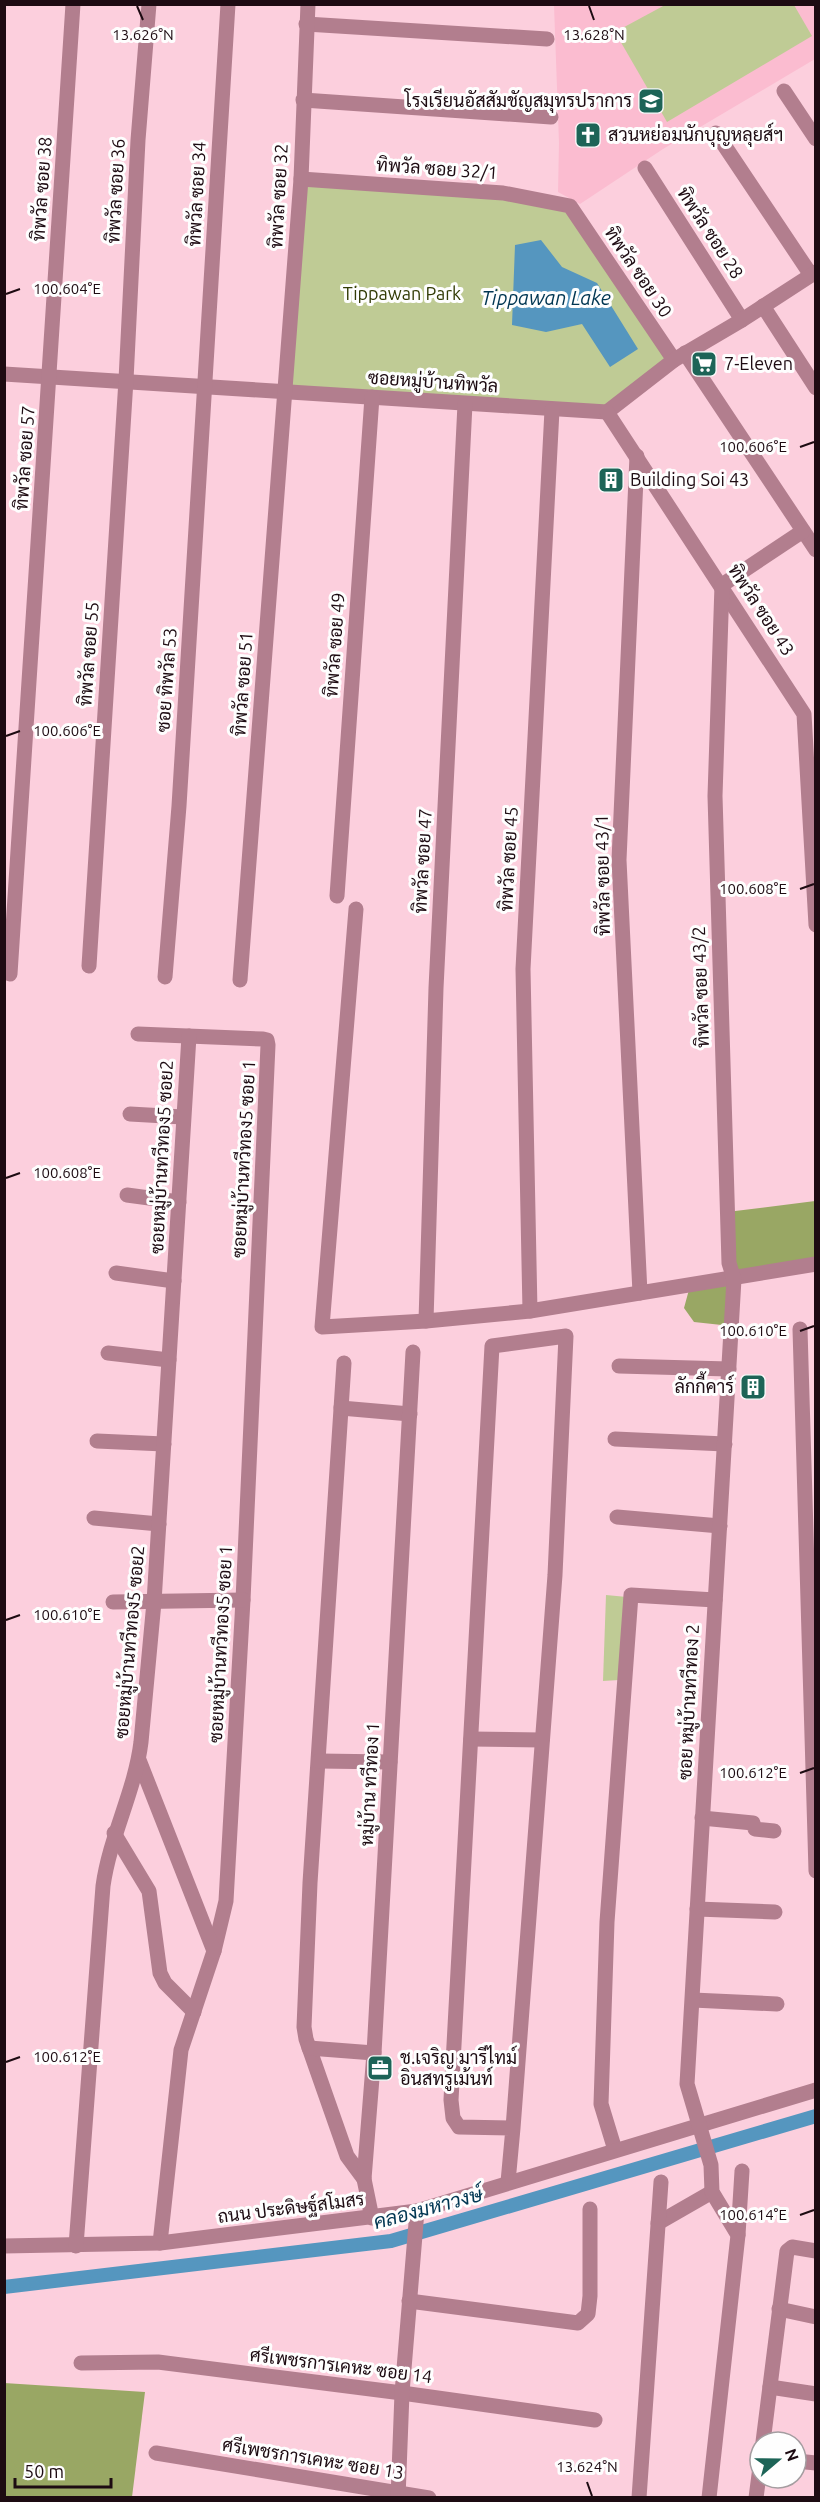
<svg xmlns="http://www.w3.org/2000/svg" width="820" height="2502" viewBox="0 0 820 2502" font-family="Ubuntu,Sarabun,sans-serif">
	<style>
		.built { fill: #fbbcd0 }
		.green { fill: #bfcb95 }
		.forest { fill: #99a764 }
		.water { fill: #5596bf }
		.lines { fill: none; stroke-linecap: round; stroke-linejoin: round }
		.canal { stroke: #5596bf; stroke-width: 14 }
		.minor { stroke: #b27e8e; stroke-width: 15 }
		.ticks { fill: none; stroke: #1d0b12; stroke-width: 2 }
		.labels { text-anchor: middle; stroke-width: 6; stroke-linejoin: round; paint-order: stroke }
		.poi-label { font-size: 18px; fill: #1d0b12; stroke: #fefefe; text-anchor: start }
		.street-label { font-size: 18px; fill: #1d0b12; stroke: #fefefe }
		.park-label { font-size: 18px; fill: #323b05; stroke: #fefefe }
		.water-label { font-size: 20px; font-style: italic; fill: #003652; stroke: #fefefe }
		.ticks-label { font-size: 15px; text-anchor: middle; fill: #1d0b12; stroke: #fefefe; stroke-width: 6; stroke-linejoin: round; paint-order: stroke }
	</style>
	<rect width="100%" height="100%" fill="#fccfdd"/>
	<polygon class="built" points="554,5 815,5 815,59 663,149 580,204 558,192 559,143"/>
	<g class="green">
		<polygon points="794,5 812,36 667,122 615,32 665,5"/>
		<polygon points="301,179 570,206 674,360 607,412 285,390"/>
		<polygon points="606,1595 627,1597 619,1680 603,1681"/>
	</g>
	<g class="forest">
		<polygon points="815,1201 815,1265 734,1279 731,1326 694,1322 684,1308 690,1286 733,1279 727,1212"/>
		<polygon points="4,2383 145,2392 132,2497 5,2497"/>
	</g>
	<polygon class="water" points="541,240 562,267 597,283 638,349 610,367 582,324 546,332 512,325 515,245"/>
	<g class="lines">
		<polyline class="canal" points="4,2287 391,2241 816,2116"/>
		<g class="minor">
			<polyline points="306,24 547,39"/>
			<polyline points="784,91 816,139"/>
			<polyline points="303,100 551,117"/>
			<polyline points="716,133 811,275"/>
			<polyline points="645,168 742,320"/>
			<polyline points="301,179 503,193 570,206 674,360"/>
			<polyline points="763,306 816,388"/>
			<polyline points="685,353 816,550"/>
			<polyline points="4,374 607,412 674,360 742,320 816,272"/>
			<polyline points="607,412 804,714 816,925"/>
			<polyline points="637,456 619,860 640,1293"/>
			<polyline points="337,896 372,397"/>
			<polyline points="356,909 322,1327 426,1321 530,1311 816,1264"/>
			<polyline points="89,966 126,380 138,140 149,4"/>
			<polyline points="10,974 73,4"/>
			<polyline points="165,977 179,806 228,4"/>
			<polyline points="240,980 301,179 308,4"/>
			<polyline points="138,1034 263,1039 267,1040 268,1045 243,1600 226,1901 214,1951 181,2050 160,2243"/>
			<polyline points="130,1114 183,1117"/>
			<polyline points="127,1195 179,1202"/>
			<polyline points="116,1273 174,1281"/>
			<polyline points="530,1311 523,969 552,410"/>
			<polyline points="426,1321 436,988 465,404"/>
			<polyline points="800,1329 816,1871"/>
			<polyline points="108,1353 169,1360"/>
			<polyline points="344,1363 310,1883 304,2027 306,2039 347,2156 364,2179"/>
			<polyline points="619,1366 729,1369"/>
			<polyline points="341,1408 410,1414"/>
			<polyline points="615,1439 725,1444"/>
			<polyline points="97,1441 164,1444"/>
			<polyline points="617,1517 720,1526"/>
			<polyline points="94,1518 159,1524"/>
			<polyline points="113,1602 243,1600"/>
			<polyline points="471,1739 542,1740"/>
			<polyline points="139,1760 214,1951"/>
			<polyline points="319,1761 390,1762"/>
			<polyline points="702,1818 753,1823 755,1829 774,1831"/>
			<polyline points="114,1833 149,1891 160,1973 165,1983 194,2012"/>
			<polyline points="697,1909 775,1912"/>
			<polyline points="693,2000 777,2004"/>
			<polyline points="309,2048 374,2053"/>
			<polyline points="615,2150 601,2104 607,1922 631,1595 715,1600"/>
			<polyline points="508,2182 513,2128 555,1575 566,1336 492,1346 451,2100 453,2118 459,2127 513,2128"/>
			<polyline points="372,2218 364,2179 374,2053 413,1352"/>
			<polyline points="658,2223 712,2192"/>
			<polyline points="738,2235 742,2171"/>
			<polyline points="4,2246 160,2243 417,2211 816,2090"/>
			<path d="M76,2246L103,1886C110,1836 135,1791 141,1742L154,1602L189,1036"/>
			<polyline points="409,2301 578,2323 588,2314 590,2296 590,2209"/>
			<polyline points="779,2309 816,2317"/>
			<polyline points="81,2363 158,2362 402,2393 595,2420"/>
			<polyline points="770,2387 816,2394"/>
			<polyline points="763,2442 787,2251 792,2247 816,2251"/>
			<polyline points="156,2453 429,2498"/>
			<polyline points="796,2461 816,2463"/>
			<polyline points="398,2498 402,2393 417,2211"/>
			<polyline points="639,2498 661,2182"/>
			<polyline points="709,2498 738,2235 712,2192 711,2165 687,2084 734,1279 729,1263 715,796 722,585 803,531"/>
			<polyline points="756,2498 760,2467"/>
		</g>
	</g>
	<path class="ticks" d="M137,6L143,20M589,6L594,20M6,294L20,289M800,447L814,442M6,736L20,731M800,889L814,884M6,1178L20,1173M800,1331L814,1326M6,1620L20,1615M800,1773L814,1768M6,2062L20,2057M800,2215L814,2210M587,2482L592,2496"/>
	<defs>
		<g id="school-square" transform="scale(1.35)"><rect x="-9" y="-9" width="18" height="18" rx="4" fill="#1d6457" stroke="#fefefe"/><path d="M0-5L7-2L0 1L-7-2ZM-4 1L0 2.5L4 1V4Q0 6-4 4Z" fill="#fff"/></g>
		<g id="church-square" transform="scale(1.35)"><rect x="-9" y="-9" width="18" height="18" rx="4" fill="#1d6457" stroke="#fefefe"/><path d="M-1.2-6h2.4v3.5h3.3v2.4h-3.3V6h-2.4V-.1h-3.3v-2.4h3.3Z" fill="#fff"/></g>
		<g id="supermarket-square" transform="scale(1.35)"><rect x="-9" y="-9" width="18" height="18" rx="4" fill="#1d6457" stroke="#fefefe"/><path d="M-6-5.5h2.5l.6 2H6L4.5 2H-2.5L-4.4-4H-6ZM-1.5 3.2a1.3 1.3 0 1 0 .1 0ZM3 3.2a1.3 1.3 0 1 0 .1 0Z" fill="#fff"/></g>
		<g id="building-square" transform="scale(1.35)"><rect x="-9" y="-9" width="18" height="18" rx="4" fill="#1d6457" stroke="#fefefe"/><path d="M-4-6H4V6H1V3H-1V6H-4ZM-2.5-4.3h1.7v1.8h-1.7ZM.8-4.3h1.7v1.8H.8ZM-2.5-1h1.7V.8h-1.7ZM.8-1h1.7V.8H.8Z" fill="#fff"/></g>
		<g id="office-square" transform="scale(1.35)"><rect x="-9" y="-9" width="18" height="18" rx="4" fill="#1d6457" stroke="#fefefe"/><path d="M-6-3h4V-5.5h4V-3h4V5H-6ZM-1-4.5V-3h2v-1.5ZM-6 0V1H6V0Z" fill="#fff"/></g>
	</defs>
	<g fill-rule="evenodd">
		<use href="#school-square" x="651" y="101"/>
		<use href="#church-square" x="588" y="135"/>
		<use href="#supermarket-square" x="704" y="364"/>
		<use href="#building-square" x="611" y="480"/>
		<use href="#building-square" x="753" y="1387"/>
		<use href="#office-square" x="380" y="2068"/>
	</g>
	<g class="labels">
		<g class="poi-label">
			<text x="632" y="107" text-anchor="end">โรงเรียนอัสสัมชัญสมุทรปราการ</text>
			<text x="608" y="141">สวนหย่อมนักบุญหลุยส์ฯ</text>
			<text x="724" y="370">7-Eleven</text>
			<text x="630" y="486">Building Soi 43</text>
			<text x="734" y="1393" text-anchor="end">ลักกี้คาร์</text>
			<text x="400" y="2064">ช.เจริญ มารีไทม์<tspan x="400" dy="21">อินสทรูเม้นท์</tspan></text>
		</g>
		<g class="street-label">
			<text transform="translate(437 169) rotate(4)" y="6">ทิพวัล ซอย 32/1</text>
			<text transform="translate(42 189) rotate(-86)" y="6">ทิพวัล ซอย 38</text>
			<text transform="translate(116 191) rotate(-87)" y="6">ทิพวัล ซอย 36</text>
			<text transform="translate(197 194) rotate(-87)" y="6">ทิพวัล ซอย 34</text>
			<text transform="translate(279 196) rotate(-87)" y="6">ทิพวัล ซอย 32</text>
			<text transform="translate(710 233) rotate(57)" y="6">ทิพวัล ซอย 28</text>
			<text transform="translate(638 272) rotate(56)" y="6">ทิพวัล ซอย 30</text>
			<text transform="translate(433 382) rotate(4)" y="6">ซอยหมู่บ้านทิพวัล</text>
			<text transform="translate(25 458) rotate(-86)" y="6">ทิพวัล ซอย 57</text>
			<text transform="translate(761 610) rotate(57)" y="6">ทิพวัล ซอย 43</text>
			<text transform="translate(335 645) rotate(-86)" y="6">ทิพวัล ซอย 49</text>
			<text transform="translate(89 654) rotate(-86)" y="6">ทิพวัล ซอย 55</text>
			<text transform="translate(167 680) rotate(-86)" y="6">ซอย ทิพวัล 53</text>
			<text transform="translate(243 684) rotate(-86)" y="6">ทิพวัล ซอย 51</text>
			<text transform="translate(509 859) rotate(-87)" y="6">ทิพวัล ซอย 45</text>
			<text transform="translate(423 861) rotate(-87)" y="6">ทิพวัล ซอย 47</text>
			<text transform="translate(603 875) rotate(-91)" y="6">ทิพวัล ซอย 43/1</text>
			<text transform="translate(701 987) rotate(-92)" y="6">ทิพวัล ซอย 43/2</text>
			<text transform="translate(162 1157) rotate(-87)" y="6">ซอยหมู่บ้านทวีทอง5 ซอย2</text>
			<text transform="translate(244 1159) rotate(-87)" y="6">ซอยหมู่บ้านทวีทอง5 ซอย 1</text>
			<text transform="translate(130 1642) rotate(-85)" y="6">ซอยหมู่บ้านทวีทอง5 ซอย2</text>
			<text transform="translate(221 1644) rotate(-87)" y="6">ซอยหมู่บ้านทวีทอง5 ซอย 1</text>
			<text transform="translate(689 1702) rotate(-87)" y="6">ซอย หมู่บ้านทวีทอง 2</text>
			<text transform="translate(370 1784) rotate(-87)" y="6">หมู่บ้าน ทวีทอง 1</text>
			<text transform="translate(291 2208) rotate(-7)" y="6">ถนน ประดิษฐ์สโมสร</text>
			<text transform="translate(341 2366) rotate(7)" y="6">ศรีเพชรการเคหะ ซอย 14</text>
			<text transform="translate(313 2459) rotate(9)" y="6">ศรีเพชรการเคหะ ซอย 13</text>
		</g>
		<g class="park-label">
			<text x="402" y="300">Tippawan Park</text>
		</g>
		<g class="water-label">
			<text x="546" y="305">Tippawan Lake</text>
			<text transform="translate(428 2208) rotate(-15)" y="7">คลองมหาวงษ์</text>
		</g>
	</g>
	<g class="ticks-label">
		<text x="143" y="40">13.626°N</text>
		<text x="594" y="40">13.628°N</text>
		<text x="67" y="294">100.604°E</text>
		<text x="753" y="452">100.606°E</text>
		<text x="67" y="736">100.606°E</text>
		<text x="753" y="894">100.608°E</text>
		<text x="67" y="1178">100.608°E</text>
		<text x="753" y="1336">100.610°E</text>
		<text x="67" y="1620">100.610°E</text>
		<text x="753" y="1778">100.612°E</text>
		<text x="67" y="2062">100.612°E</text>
		<text x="753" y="2220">100.614°E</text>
		<text x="587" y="2472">13.624°N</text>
	</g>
	<rect width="820" height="2502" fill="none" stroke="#1d0b12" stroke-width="12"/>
	<g transform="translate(778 2460) rotate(70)"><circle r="28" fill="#fefefe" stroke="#a49da0" stroke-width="1.5"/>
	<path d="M0-4.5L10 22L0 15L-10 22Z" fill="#1d6457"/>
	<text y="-9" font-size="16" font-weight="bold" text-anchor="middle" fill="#1d0b12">N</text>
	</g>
	<path d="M15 2478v9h96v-9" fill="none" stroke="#1d0b12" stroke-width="3"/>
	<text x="24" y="2478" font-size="18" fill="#1d0b12" stroke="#fefefe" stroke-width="4.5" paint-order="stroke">50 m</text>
</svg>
